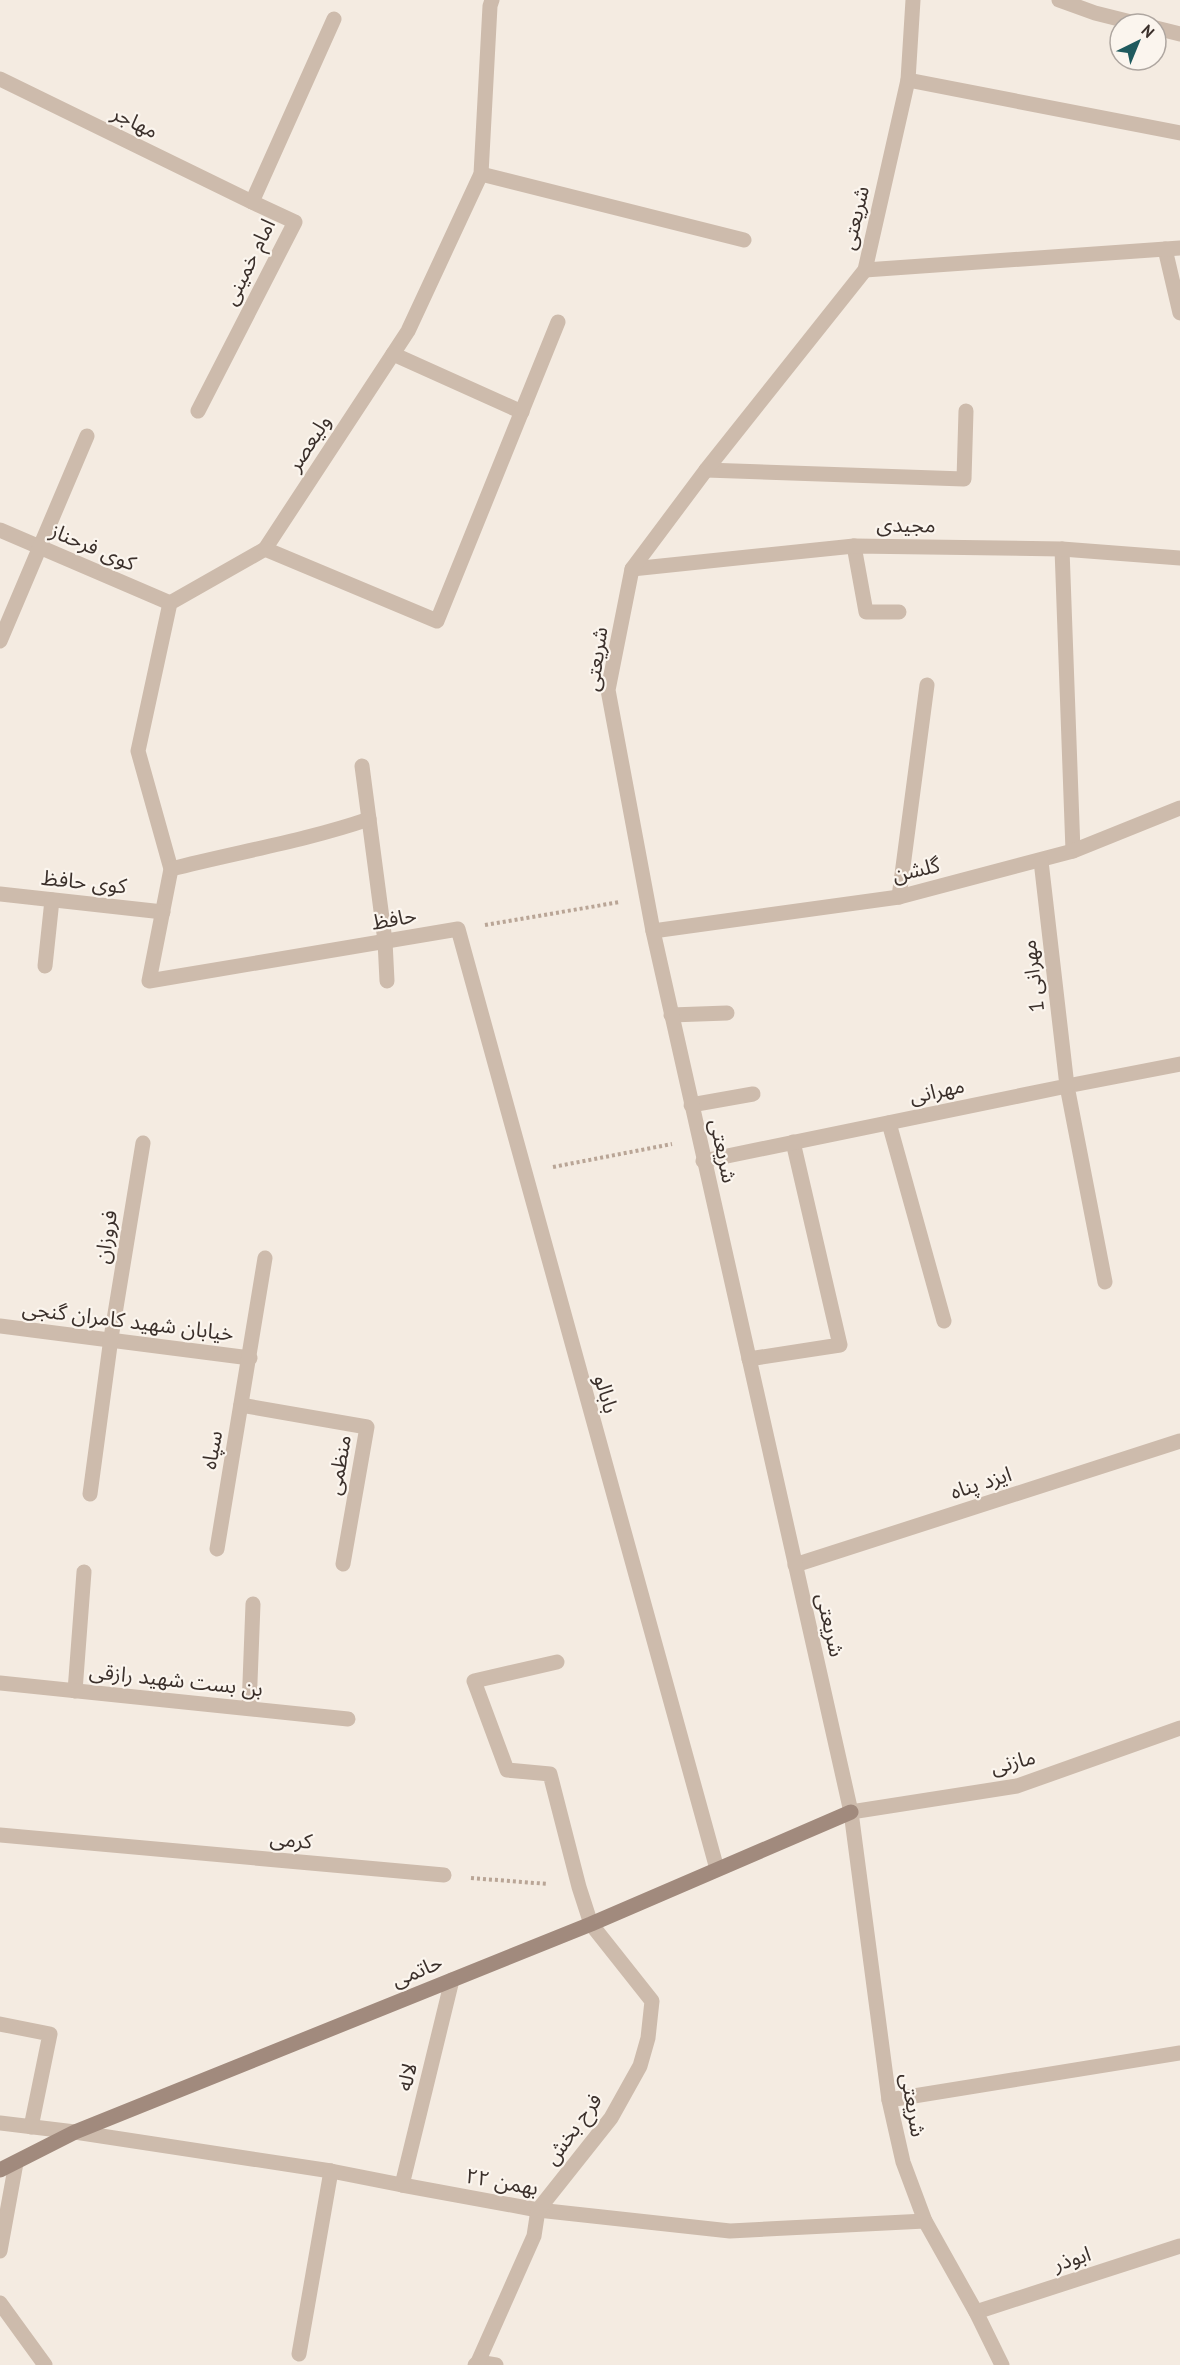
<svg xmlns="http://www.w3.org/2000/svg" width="1180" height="2365" viewBox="0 0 1180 2365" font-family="'PT Sans','Noto Sans Arabic',sans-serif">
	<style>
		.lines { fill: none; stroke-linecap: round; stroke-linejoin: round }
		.path { stroke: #b9a596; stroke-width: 4; stroke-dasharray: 3 3; stroke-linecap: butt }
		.service { stroke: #cdbbac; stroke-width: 15 }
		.minor { stroke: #cdbbac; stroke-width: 15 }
		.tertiary { stroke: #cdbbac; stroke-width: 15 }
		.secondary { stroke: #a18a7d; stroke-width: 15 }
		.labels { text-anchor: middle; stroke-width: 4.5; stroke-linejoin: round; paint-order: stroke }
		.street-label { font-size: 21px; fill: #3b302b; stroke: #fbf5ee }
	</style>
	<rect width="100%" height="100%" fill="#f4ebe1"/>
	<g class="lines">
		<g class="path">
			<polyline points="485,925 620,902"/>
			<polyline points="553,1167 672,1144"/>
			<polyline points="471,1878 548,1884"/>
		</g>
		<g class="service">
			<polyline points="908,80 1180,133"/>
			<polyline points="481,174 744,240"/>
			<polyline points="1165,249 1180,313"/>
			<polyline points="865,270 1180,248"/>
			<polyline points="706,470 964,479 966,411"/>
			<polyline points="854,546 866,612 899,612"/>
			<polyline points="1062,549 1073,851"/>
			<polyline points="899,897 927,685"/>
			<polyline points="671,1015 727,1013"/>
			<polyline points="691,1105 753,1094"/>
			<polyline points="889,1123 944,1321"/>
			<polyline points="1105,1282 1067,1086 1180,1064"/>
			<polyline points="749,1359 840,1345 793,1142"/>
			<polyline points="557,1662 474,1681 507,1770 550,1774 579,1887 591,1924"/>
			<polyline points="75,1691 84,1572"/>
			<polyline points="249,1708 253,1604"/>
			<polyline points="889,2100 1180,2053"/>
			<polyline points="75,2132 331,2171"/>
			<polyline points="402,2185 538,2210 730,2231 925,2221"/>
		</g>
		<g class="minor">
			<polyline points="492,0 490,6 481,174 408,331 265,549 170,603 138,751 171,869 149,981 458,929 717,1869"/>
			<polyline points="1059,0 1095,13 1139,24"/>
			<polyline points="1156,28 1180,34"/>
			<polyline points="0,79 252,202"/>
			<polyline points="393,354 522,412"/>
			<polyline points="198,411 295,222 252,202 334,19"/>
			<polyline points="0,530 170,603"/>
			<polyline points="265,549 437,621 558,322"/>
			<polyline points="632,569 854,546 1062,549 1180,558"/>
			<polyline points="0,641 87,436"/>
			<polyline points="362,766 385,941 387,981"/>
			<path d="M171,869C237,852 305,841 369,819"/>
			<polyline points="0,894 163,912"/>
			<polyline points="653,931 899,897 1073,851 1180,808"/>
			<polyline points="45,966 52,900"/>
			<polyline points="703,1161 1067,1086 1041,861"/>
			<polyline points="0,1326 250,1358"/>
			<polyline points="241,1405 367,1427 343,1564"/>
			<polyline points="90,1494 111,1338 143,1143"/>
			<polyline points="217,1549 265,1258"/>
			<polyline points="795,1565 1180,1441"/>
			<polyline points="0,1683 348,1719"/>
			<polyline points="851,1812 1017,1786 1180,1728"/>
			<polyline points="0,1835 444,1875"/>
			<polyline points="0,2024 50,2034 31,2127"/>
			<polyline points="0,2123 75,2132"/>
			<polyline points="976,2312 1180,2246"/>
			<polyline points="299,2354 331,2171 402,2185 452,1980"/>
			<polyline points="478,2362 496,2365"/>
			<polyline points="475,2365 478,2362 534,2236 538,2210 611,2118 640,2066 648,2038 652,2001 591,1924"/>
		</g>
		<g class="tertiary">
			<polyline points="913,0 908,80 865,270 706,470 632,569 608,690 653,931 851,1812 889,2100 903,2162 925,2221 976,2312 1002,2365"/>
			<polyline points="0,2251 16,2163"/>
			<polyline points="0,2303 45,2365"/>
		</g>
		<polyline class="secondary" points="0,2170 75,2132 591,1924 851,1812"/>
	</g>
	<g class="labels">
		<g class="street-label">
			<text transform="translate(135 122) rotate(26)" y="7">مهاجر</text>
			<text transform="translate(855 218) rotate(-77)" y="7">شریعتی</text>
			<text transform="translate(249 262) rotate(-64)" y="7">امام خمینی</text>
			<text transform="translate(309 443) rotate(-57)" y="7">ولیعصر</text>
			<text transform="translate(906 525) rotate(1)" y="7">مجیدی</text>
			<text transform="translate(93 547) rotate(23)" y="7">کوی فرحناز</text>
			<text transform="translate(596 659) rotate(-82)" y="7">شریعتی</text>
			<text transform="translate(916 870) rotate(-13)" y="7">گلشن</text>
			<text transform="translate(84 882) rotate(6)" y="7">کوی حافظ</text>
			<text transform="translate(394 919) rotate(-10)" y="7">حافظ</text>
			<text transform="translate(1033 976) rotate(-97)" y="7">مهرانی 1</text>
			<text transform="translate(937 1091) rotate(-12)" y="7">مهرانی</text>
			<text transform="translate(723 1151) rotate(78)" y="7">شریعتی</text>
			<text transform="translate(106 1237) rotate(-81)" y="7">فروزان</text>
			<text transform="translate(128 1321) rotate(7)" y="7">خیابان شهید کامران گنجی</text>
			<text transform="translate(606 1394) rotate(74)" y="7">بابالو</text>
			<text transform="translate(212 1450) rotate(-80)" y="7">سپاه</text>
			<text transform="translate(339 1465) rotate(-80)" y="7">منظمی</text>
			<text transform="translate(981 1483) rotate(-18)" y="7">ایزد پناه</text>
			<text transform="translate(830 1625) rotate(77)" y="7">شریعتی</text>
			<text transform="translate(176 1680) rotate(6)" y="7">بن بست شهید رازقی</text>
			<text transform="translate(1013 1762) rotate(-14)" y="7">مازنی</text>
			<text transform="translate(291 1840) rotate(5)" y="7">کرمی</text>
			<text transform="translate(417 1971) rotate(-22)" y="7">حاتمی</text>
			<text transform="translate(407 2077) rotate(-76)" y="7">لاله</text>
			<text transform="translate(913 2105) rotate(80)" y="7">شریعتی</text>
			<text transform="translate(573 2129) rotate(-54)" y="7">فرح بخش</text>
			<text transform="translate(502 2182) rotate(10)" y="7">۲۲ بهمن</text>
			<text transform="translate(1072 2259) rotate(-18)" y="7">ابوذر</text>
		</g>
	</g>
	<g transform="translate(1138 42) rotate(43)"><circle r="28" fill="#fbf5ee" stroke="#aea6a0" stroke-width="1.5"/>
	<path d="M0-4.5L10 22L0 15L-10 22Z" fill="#1f5a5e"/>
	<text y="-9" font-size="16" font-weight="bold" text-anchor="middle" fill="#3b302b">N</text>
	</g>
</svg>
